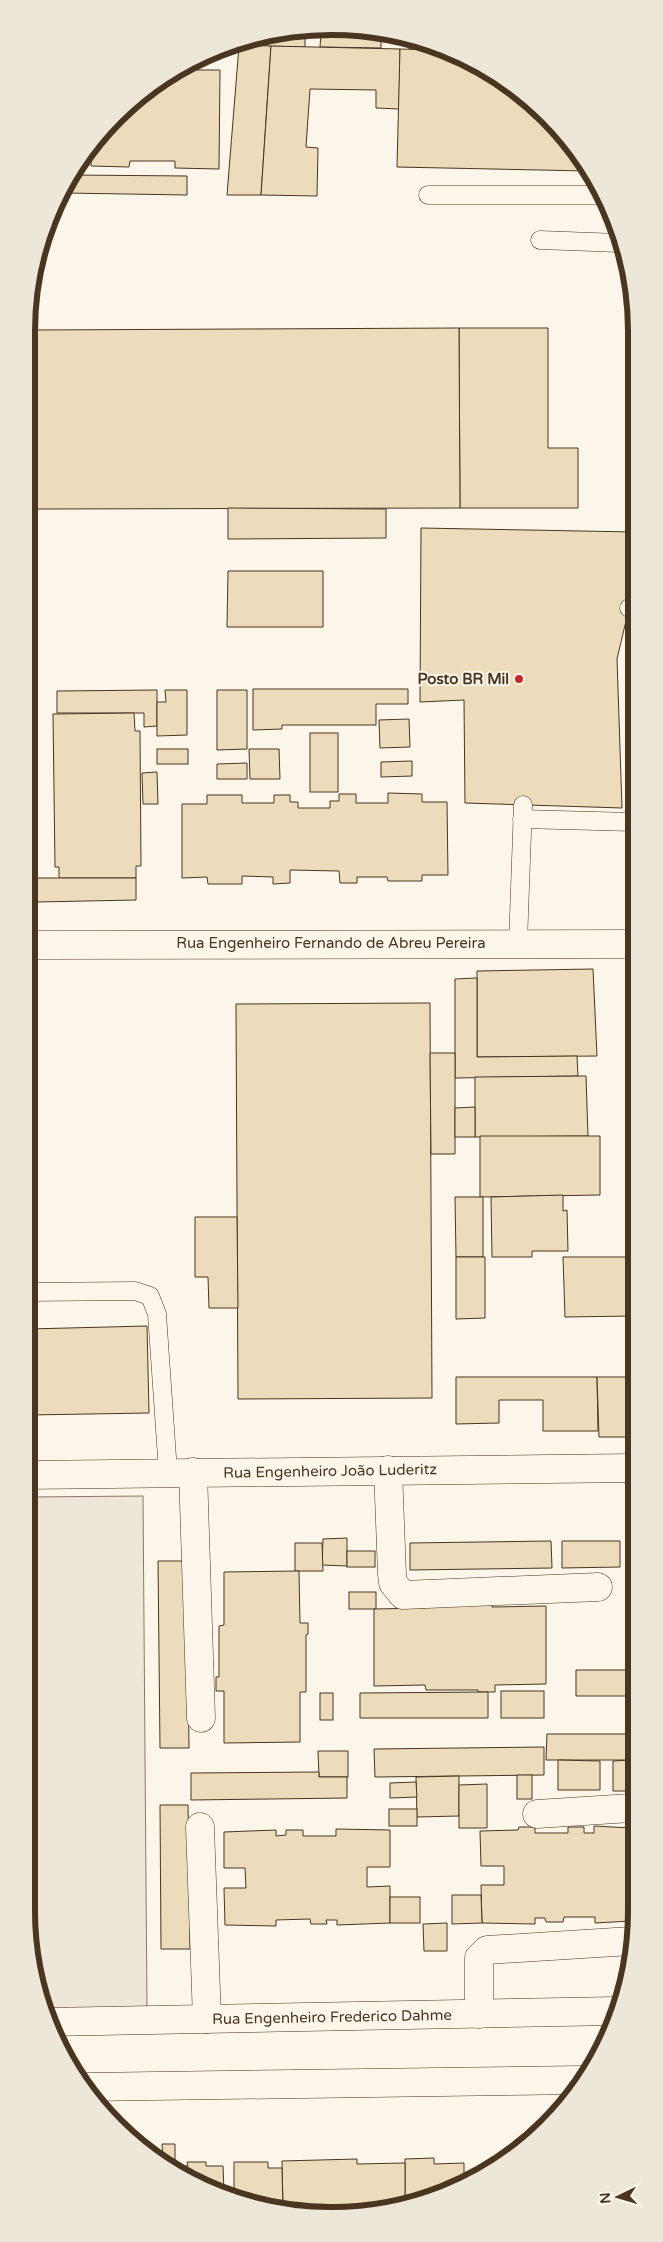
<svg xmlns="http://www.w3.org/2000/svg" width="663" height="2242" viewBox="0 0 663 2242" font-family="'Varela Round',sans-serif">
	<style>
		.green { fill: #ede6d9; stroke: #887966 }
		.building { fill: #ecdcbc; stroke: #4a3520 }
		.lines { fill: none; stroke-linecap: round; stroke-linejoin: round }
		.service-casing { stroke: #4a3520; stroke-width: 19 }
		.minor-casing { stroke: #4a3520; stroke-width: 29 }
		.tertiary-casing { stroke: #4a3520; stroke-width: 29 }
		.service { stroke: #fbf6e9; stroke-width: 18 }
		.minor { stroke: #fbf6e9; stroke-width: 28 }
		.tertiary { stroke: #fbf6e9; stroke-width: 28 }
		.poi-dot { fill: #c62828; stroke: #fbf6e9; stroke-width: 2 }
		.labels { text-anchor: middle; stroke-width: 4; stroke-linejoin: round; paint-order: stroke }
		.poi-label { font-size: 15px; font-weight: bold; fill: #4a3520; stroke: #fbf6e9; text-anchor: end }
		.street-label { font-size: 15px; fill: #4a3520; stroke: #fbf6e9 }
		.rim { fill: none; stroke: #4a3520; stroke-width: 6 }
	</style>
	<rect width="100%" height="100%" fill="#fbf6e9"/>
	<polygon class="green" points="143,1496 147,2010 46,2011 26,1910 28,1497"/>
	<g class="building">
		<polygon points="272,32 305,32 305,47 261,46 261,37"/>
		<polygon points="321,32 381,32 381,48 320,47"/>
		<polygon points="261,37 261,46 241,45"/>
		<polygon points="409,39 438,50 409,49"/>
		<polygon points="241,45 271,46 261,195 227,195 239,46"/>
		<polygon points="271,46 400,49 399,109 376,108 376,90 310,89 306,147 318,148 317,196 261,195"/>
		<polygon points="400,49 438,50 484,67 548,116 587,171 397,167"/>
		<polygon points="182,70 220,70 219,169 175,168 175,161 130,161 129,167 91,166 91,161 79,161 162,78 176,75 177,72"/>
		<polygon points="72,175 187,176 187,195 65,193"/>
		<polygon points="459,328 548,328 548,448 578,448 578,508 460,508"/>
		<polygon points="459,328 460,508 34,509 34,330"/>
		<polygon points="32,388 34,388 34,509 31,509"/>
		<polygon points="228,508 386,509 386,538 228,539"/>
		<rect x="31" y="509" width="3" height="38"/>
		<polygon points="421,528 634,532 634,587 617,659 622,808 465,803 464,700 420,702"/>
		<polygon points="228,571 323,571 323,627 227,627"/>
		<polygon points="253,689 408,689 408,704 376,704 376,725 282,725 282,729 253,730"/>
		<polygon points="157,690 157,726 144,727 144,713 57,713 57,691"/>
		<polygon points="165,690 187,690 187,735 157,736 157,702 166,702"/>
		<polygon points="217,690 247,690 247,749 217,750"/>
		<polygon points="134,713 135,731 140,731 141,866 136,866 136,878 59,878 59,867 55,867 53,714"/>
		<polygon points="409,719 410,747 380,748 379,720"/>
		<rect x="310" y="733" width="28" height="59"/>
		<rect x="157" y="749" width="31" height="15"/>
		<polygon points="249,749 279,749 280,779 250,779"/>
		<polygon points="412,761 412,776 381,777 381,762"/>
		<polygon points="247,763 247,779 217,779 217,764"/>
		<polygon points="157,772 158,804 143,804 142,773"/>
		<polygon points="388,793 422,794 422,802 447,802 448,875 422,875 422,881 388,881 387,877 357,877 357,883 340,883 339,871 290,870 290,883 273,884 273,877 242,876 242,884 208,884 207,877 182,878 182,804 207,804 207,795 242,795 242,803 274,803 274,795 290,795 290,802 298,802 298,808 330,808 330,801 339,801 339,794 356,794 356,803 388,803"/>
		<polygon points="36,878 136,878 136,900 36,902"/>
		<polygon points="593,969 597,1056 477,1057 477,971"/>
		<polygon points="477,978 477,1057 577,1056 578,1076 455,1078 455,979"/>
		<polygon points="430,1003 432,1398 238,1399 236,1004"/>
		<polygon points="430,1053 455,1053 455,1154 431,1154"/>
		<polygon points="586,1076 588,1136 475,1137 475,1077"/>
		<polygon points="475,1107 475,1137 455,1137 455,1108"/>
		<polygon points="480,1136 600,1136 600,1195 480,1197"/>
		<polygon points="563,1195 563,1211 567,1210 568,1251 532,1251 532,1257 492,1257 491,1197"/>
		<polygon points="455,1197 483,1197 483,1257 456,1257"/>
		<polygon points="195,1217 237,1217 238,1308 209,1308 208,1277 195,1277"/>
		<polygon points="456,1257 485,1257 485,1318 456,1319"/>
		<polygon points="563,1257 632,1257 632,1316 565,1317"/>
		<polygon points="147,1326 149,1413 28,1415 28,1329"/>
		<polygon points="456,1377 597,1377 598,1431 543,1431 543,1400 499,1400 499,1423 456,1424"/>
		<polygon points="597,1377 632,1377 632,1437 599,1437"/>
		<polygon points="347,1538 347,1566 322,1565 323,1539"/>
		<polygon points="551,1541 552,1568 410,1570 410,1543"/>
		<polygon points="562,1541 620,1541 620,1567 562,1568"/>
		<polygon points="295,1543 322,1543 323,1571 295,1571"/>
		<rect x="347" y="1551" width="28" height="16"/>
		<polygon points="158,1561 187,1561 189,1748 160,1748"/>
		<polygon points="299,1571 300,1623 308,1623 308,1634 306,1635 306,1692 300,1692 300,1742 224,1743 224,1691 216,1691 216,1677 219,1677 219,1626 224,1625 224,1572"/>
		<rect x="349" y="1592" width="27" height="17"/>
		<polygon points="425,1600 492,1602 492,1607 546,1606 546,1684 495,1685 495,1692 478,1692 478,1690 426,1690 425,1685 374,1686 374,1609 425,1608"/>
		<polygon points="576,1670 632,1670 631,1696 576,1696"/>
		<rect x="501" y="1691" width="43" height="27"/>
		<polygon points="488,1692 488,1718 360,1718 360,1693"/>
		<rect x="320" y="1693" width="13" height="27"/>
		<polygon points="547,1734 631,1734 631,1760 546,1760"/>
		<polygon points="544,1747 544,1775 375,1777 374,1749"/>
		<polygon points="318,1751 348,1751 348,1777 319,1777"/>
		<polygon points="558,1760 600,1761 600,1790 558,1790"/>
		<polygon points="631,1760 631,1791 613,1791 613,1761"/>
		<polygon points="319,1772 319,1777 347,1777 347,1798 191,1800 191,1773"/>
		<rect x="517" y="1775" width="15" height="24"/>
		<polygon points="459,1776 459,1816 417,1817 416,1777"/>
		<polygon points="416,1782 417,1797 390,1798 390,1783"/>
		<polygon points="487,1784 487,1828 459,1828 459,1785"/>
		<polygon points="160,1805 188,1805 190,1949 161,1949"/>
		<rect x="389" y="1809" width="28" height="17"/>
		<polygon points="594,1826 631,1828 631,1865 627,1865 627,1884 631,1883 631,1921 595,1923 595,1917 564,1917 563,1922 546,1922 545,1918 535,1918 535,1924 482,1923 481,1885 504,1885 504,1866 481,1866 480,1831 518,1830 519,1827 535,1827 535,1833 568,1833 568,1827 584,1827 584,1833 594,1833"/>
		<polygon points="336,1829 390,1830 390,1867 367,1867 367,1887 390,1886 390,1923 337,1925 337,1920 326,1920 327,1924 311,1924 310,1919 276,1920 276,1926 225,1925 224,1888 246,1888 245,1868 224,1868 224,1832 276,1830 276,1836 286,1835 286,1830 303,1830 303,1836 336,1836"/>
		<polygon points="452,1895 481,1895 482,1923 452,1924"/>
		<rect x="390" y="1897" width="30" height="26"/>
		<polygon points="447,1923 447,1951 424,1951 423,1924"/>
		<polygon points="162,2144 175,2144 175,2166 188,2166 187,2162 206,2162 206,2166 223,2166 224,2192 196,2184 163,2158"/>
		<polygon points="434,2158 434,2164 464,2163 464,2179 411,2205 405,2206 405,2159"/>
		<polygon points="357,2159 357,2164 405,2163 405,2206 311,2215 283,2208 282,2161"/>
		<polygon points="234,2162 268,2162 268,2168 282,2168 283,2208 224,2192 234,2191"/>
	</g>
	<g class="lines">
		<g class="service-casing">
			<g id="service">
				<polyline points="428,195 604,195"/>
				<polyline points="540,240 619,243"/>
				<polyline points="629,608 634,608"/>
				<polyline points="522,819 633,822"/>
				<polyline points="518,943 523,805"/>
				<polyline points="28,1292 135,1291 150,1296 157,1314 168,1472"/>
			</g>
		</g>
		<g class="minor-casing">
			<g id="minor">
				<polyline points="30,945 633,944"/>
				<polyline points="388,1470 392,1574 393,1583 403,1595 598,1587"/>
				<polyline points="193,1472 201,1718"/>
				<polyline points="537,1814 631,1808"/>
				<polyline points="200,1827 207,2019"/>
				<polyline points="479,2014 479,1958 487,1950 631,1941"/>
			</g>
		</g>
		<g class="tertiary-casing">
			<g id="tertiary">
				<polyline points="28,1475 632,1468"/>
				<polyline points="48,2022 615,2011"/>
				<polyline points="86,2087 581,2080"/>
			</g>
		</g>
		<use href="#service" class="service"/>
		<use href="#minor" class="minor"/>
		<use href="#tertiary" class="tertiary"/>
	</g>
	<circle class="poi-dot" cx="519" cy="679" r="5"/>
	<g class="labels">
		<g class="poi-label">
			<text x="509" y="684">Posto BR Mil</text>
		</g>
		<g class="street-label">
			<text x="331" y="948">Rua Engenheiro Fernando de Abreu Pereira</text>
			<text transform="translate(330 1471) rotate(-1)" y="5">Rua Engenheiro João Luderitz</text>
			<text transform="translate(332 2017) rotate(-1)" y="5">Rua Engenheiro Frederico Dahme</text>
		</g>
	</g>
	<path d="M0 0H663V2242H0ZM331 35H332A296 296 0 0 1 628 331V1911A296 296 0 0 1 332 2207H331A296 296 0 0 1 35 1911V331A296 296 0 0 1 331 35Z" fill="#ede7d9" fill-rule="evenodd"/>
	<path class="rim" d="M331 35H332A296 296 0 0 1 628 331V1911A296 296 0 0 1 332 2207H331A296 296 0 0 1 35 1911V331A296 296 0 0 1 331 35Z"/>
	<g transform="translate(618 2197) rotate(265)" stroke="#fbf6e9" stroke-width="4" paint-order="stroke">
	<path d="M0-4L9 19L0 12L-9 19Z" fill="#4a3520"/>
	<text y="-8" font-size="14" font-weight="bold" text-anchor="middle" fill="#4a3520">N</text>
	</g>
</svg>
